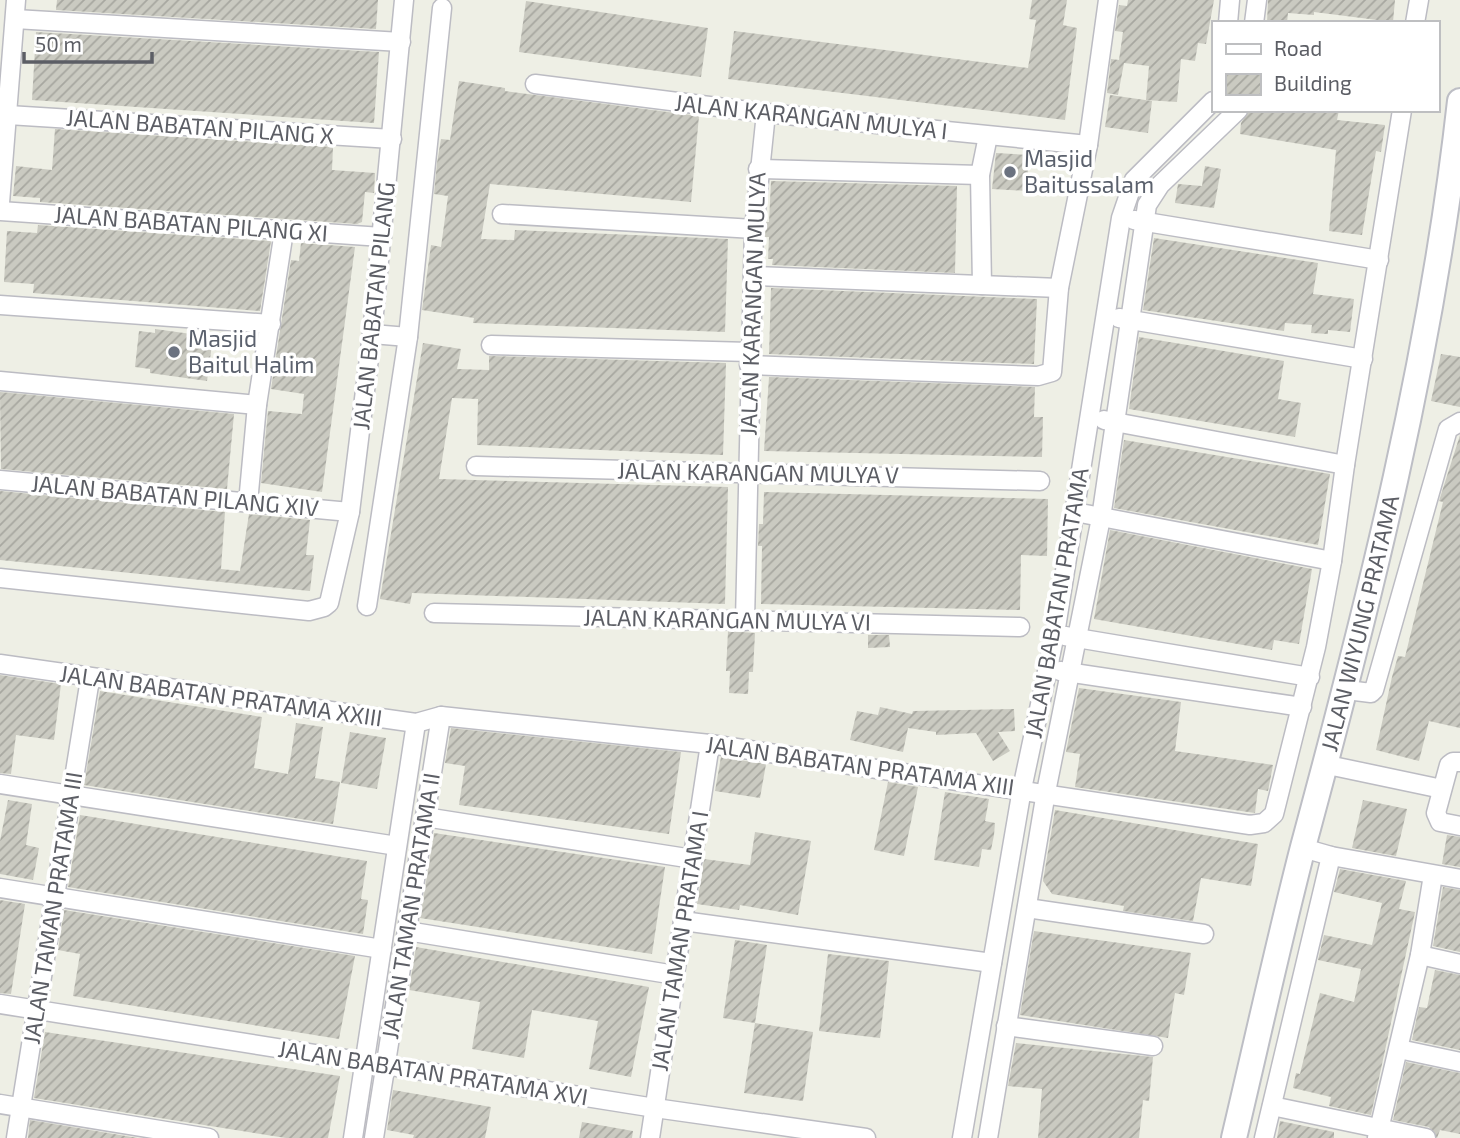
<svg xmlns="http://www.w3.org/2000/svg" width="1460" height="1138" viewBox="0 0 1460 1138" font-family="'Exo 2',sans-serif">
	<style>
		.building { fill: url(#building-hatch) }
		.lines { fill: none; stroke-linecap: round; stroke-linejoin: round }
		.street-casing { stroke: #bcbcc3; stroke-width: 21 }
		.secondary-casing { stroke: #bdbec5; stroke-width: 28 }
		.street { stroke: #fff; stroke-width: 18 }
		.secondary { stroke: #fff; stroke-width: 24 }
		.worship-dot { fill: #6b7280; stroke: #fff; stroke-width: 2.5 }
		.labels { text-anchor: middle; stroke-width: 7; stroke-linejoin: round; paint-order: stroke }
		.street-label { font-size: 23px; fill: #5c5e65; stroke: #fff }
		.worship-label { font-size: 23px; fill: #5b616d; stroke: #fff; text-anchor: start }
	</style>
	<defs>
		<pattern id="building-hatch" width="6" height="6" patternUnits="userSpaceOnUse" patternTransform="scale(1.75)"><rect width="6" height="6" fill="#cacac1"/><path d="M-1 1l2-2M0 6l6-6M5 7l2-2" fill="none" stroke="#a7a7a0"/></pattern>
	</defs>
	<rect width="100%" height="100%" fill="#eeefe5"/>
	<g class="building">
		<polygon points="57,0 378,0 376,29 56,10"/>
		<polygon points="1032,0 1067,0 1063,25 1077,28 1065,120 728,79 734,31 1028,68 1036,20 1029,19"/>
		<polygon points="1128,0 1214,0 1206,44 1198,43 1195,61 1181,59 1177,102 1146,100 1149,66 1124,63 1118,95 1107,93 1111,59 1119,60 1123,32 1115,31 1119,5 1127,6"/>
		<polygon points="1268,0 1395,0 1393,22 1314,12 1314,15 1288,13 1287,23 1267,23"/>
		<polygon points="526,1 708,28 701,77 519,52"/>
		<polygon points="36,32 379,52 374,123 32,100"/>
		<polygon points="459,81 505,88 505,91 699,116 691,202 490,184 481,239 514,240 515,230 728,239 725,332 473,323 474,318 422,310 431,245 441,247 448,196 434,194 437,163 441,139 450,140"/>
		<polygon points="1110,95 1152,101 1148,133 1105,127"/>
		<polygon points="1249,110 1339,110 1337,120 1385,125 1381,152 1376,151 1362,235 1329,231 1336,150 1240,134 1241,123"/>
		<polygon points="55,129 333,147 332,170 375,173 374,193 365,192 362,222 357,224 40,202 40,198 13,196 16,166 52,170"/>
		<polygon points="996,153 1029,155 1027,191 992,189"/>
		<polygon points="1205,166 1221,169 1214,208 1175,203 1178,184 1202,186"/>
		<polygon points="771,181 957,186 955,273 772,265 773,259 768,259 769,237 765,237 766,222 769,222"/>
		<polygon points="38,225 271,241 260,311 33,293 34,284 4,282 7,231 37,233"/>
		<polygon points="1154,238 1318,263 1313,294 1354,299 1350,332 1328,330 1328,334 1311,333 1312,325 1285,323 1284,331 1143,310"/>
		<polygon points="301,243 355,247 322,492 261,483 268,411 302,414 304,394 271,389 291,260 299,261"/>
		<polygon points="771,288 1037,299 1034,364 769,354"/>
		<polygon points="155,329 213,337 207,381 150,373 150,369 135,367 139,331 155,333"/>
		<polygon points="1139,337 1284,361 1278,399 1301,403 1295,437 1129,409"/>
		<polygon points="423,343 461,349 457,369 489,370 489,356 726,363 723,455 477,445 478,399 452,398 439,479 728,487 725,604 412,593 410,604 380,599"/>
		<polygon points="1441,354 1460,357 1460,407 1431,401"/>
		<polygon points="769,377 1035,387 1034,417 1043,417 1042,457 764,451"/>
		<polygon points="0,392 234,414 227,489 1,469"/>
		<polygon points="1460,435 1460,728 1429,721 1419,761 1376,750 1392,677 1398,656 1405,657 1443,502 1439,501"/>
		<polygon points="1124,440 1330,474 1318,545 1114,508"/>
		<polygon points="0,491 225,512 221,569 240,571 249,514 310,520 306,555 314,555 310,591 0,560"/>
		<polygon points="764,492 1048,499 1047,556 1021,555 1020,610 761,604 762,546 758,546 759,524 763,524"/>
		<polygon points="1110,530 1312,569 1299,644 1274,640 1272,650 1094,619"/>
		<polygon points="728,631 755,633 753,672 749,672 748,694 729,693 730,671 726,671"/>
		<polygon points="868,635 889,635 890,647 868,648"/>
		<polygon points="0,675 61,684 54,740 16,735 11,774 0,773"/>
		<polygon points="1079,688 1181,702 1175,751 1273,765 1268,791 1258,789 1255,813 1075,787 1080,754 1066,752"/>
		<polygon points="100,691 262,717 254,768 288,774 296,723 323,727 315,778 340,782 333,824 84,785"/>
		<polygon points="880,707 912,714 913,711 1014,709 1015,731 998,732 1010,751 993,761 976,733 936,735 936,732 908,728 903,752 850,740 857,711 878,715"/>
		<polygon points="451,728 681,752 669,834 459,805 465,766 445,763"/>
		<polygon points="350,732 386,738 377,789 341,783"/>
		<polygon points="721,757 766,764 760,798 715,791"/>
		<polygon points="888,782 918,787 904,856 874,850"/>
		<polygon points="945,792 989,799 985,821 995,823 994,835 991,850 982,849 979,867 934,860"/>
		<polygon points="8,800 32,804 26,845 39,848 33,880 0,874 0,841"/>
		<polygon points="1363,800 1407,809 1396,856 1352,848"/>
		<polygon points="1055,810 1258,844 1251,886 1201,878 1193,921 1123,911 1124,906 1052,894 1043,881"/>
		<polygon points="80,815 367,861 361,899 368,900 363,934 68,887"/>
		<polygon points="755,832 811,841 798,915 740,905 739,910 697,904 704,859 750,865"/>
		<polygon points="434,833 665,867 652,954 420,918"/>
		<polygon points="1447,835 1460,837 1460,867 1442,864"/>
		<polygon points="1340,869 1406,881 1399,909 1415,912 1371,1115 1329,1106 1331,1097 1293,1088 1296,1073 1300,1074 1320,993 1354,1002 1361,969 1318,960 1324,935 1372,945 1382,903 1334,892"/>
		<polygon points="1443,887 1460,890 1460,952 1433,946"/>
		<polygon points="0,900 25,904 11,994 0,993"/>
		<polygon points="64,910 355,956 339,1039 73,996 80,954 58,950"/>
		<polygon points="1034,931 1191,953 1184,995 1175,993 1168,1038 1020,1015"/>
		<polygon points="735,940 767,945 755,1023 723,1018"/>
		<polygon points="416,947 649,987 631,1077 589,1069 598,1021 532,1010 524,1058 472,1049 480,1002 409,990"/>
		<polygon points="828,954 889,961 880,1038 819,1031"/>
		<polygon points="1435,970 1460,975 1460,1050 1412,1040 1419,1007 1427,1008"/>
		<polygon points="755,1023 813,1032 803,1101 744,1093"/>
		<polygon points="45,1032 340,1076 328,1138 286,1138 34,1098"/>
		<polygon points="1016,1043 1153,1057 1149,1101 1143,1100 1139,1138 1038,1138 1042,1089 1008,1086"/>
		<polygon points="1406,1062 1460,1073 1460,1134 1440,1130 1437,1138 1429,1127 1393,1120"/>
		<polygon points="393,1090 491,1107 485,1138 413,1138 414,1135 387,1130"/>
		<polygon points="30,1120 138,1138 28,1138"/>
		<polygon points="1280,1121 1334,1132 1334,1138 1277,1138"/>
		<polygon points="582,1122 633,1131 632,1138 579,1138"/>
	</g>
	<g class="lines">
		<g class="street-casing">
			<g id="street">
				<polyline points="15,19 401,42"/>
				<polyline points="1228,23 1230,0"/>
				<polyline points="1254,23 1257,0"/>
				<polyline points="1415,23 1419,0"/>
				<polyline points="535,84 766,113 1088,145"/>
				<polyline points="8,115 392,139"/>
				<polyline points="758,169 980,175"/>
				<polyline points="0,203 16,0"/>
				<polyline points="0,211 382,237"/>
				<polyline points="502,214 754,229"/>
				<polyline points="1134,220 1379,260"/>
				<polyline points="753,276 1059,288"/>
				<polyline points="982,285 980,175 988,136"/>
				<polyline points="0,305 271,324"/>
				<polyline points="1119,318 1363,359"/>
				<polyline points="372,334 408,337"/>
				<polyline points="491,345 750,352"/>
				<polyline points="749,365 1038,376 1052,372 1059,288 1088,145 1108,0"/>
				<polyline points="0,381 257,405"/>
				<polyline points="1104,420 1345,465"/>
				<polyline points="476,466 1040,481"/>
				<polyline points="0,480 350,512"/>
				<polyline points="248,503 257,405 284,231"/>
				<polyline points="1075,512 1332,561"/>
				<polyline points="0,578 309,611 324,607 329,603 350,512 372,334 404,0"/>
				<polyline points="367,606 408,337 442,8"/>
				<polyline points="434,613 1020,627"/>
				<polyline points="745,621 754,229 766,113"/>
				<polyline points="1065,636 1310,677"/>
				<polyline points="0,664 416,723 441,716 710,744 1250,825 1264,823 1274,814 1316,647 1332,561 1345,465 1402,110"/>
				<polyline points="1060,671 1302,707"/>
				<polyline points="1347,690 1371,693 1374,690 1448,429 1460,422"/>
				<polyline points="1460,762 1453,762 1449,765 1436,813 1440,822 1460,826"/>
				<polyline points="1328,765 1442,789"/>
				<polyline points="0,784 397,846"/>
				<polyline points="425,817 693,859"/>
				<polyline points="1303,848 1331,856 1460,879"/>
				<polyline points="0,888 382,949"/>
				<polyline points="1027,908 1204,934"/>
				<polyline points="683,921 992,963"/>
				<polyline points="407,931 675,975"/>
				<polyline points="1420,955 1460,964"/>
				<polyline points="0,1004 655,1108 866,1138"/>
				<polyline points="1006,1026 1153,1046"/>
				<polyline points="1399,1049 1460,1062"/>
				<polyline points="0,1104 209,1138"/>
				<polyline points="1272,1106 1426,1138"/>
				<polyline points="16,1138 90,679"/>
				<polyline points="353,1138 416,723"/>
				<polyline points="374,1138 441,716"/>
				<polyline points="650,1138 710,744"/>
				<polyline points="962,1138 1022,789 1055,634 1121,218 1134,180 1213,101"/>
				<polyline points="988,1138 1046,792 1101,518 1147,205 1160,185 1238,110"/>
				<polyline points="1264,1138 1331,856"/>
				<polyline points="1377,1138 1420,955 1433,875"/>
			</g>
		</g>
		<g class="secondary-casing">
			<g id="secondary">
				<path id="s1" d="M1234,1138C1257,1041 1278,944 1303,847C1369,603 1432,354 1460,101"/>
			</g>
		</g>
		<use href="#street" class="street"/>
		<use href="#secondary" class="secondary"/>
	</g>
	<g class="worship-dot">
		<circle cx="1010" cy="172" r="7"/>
		<circle cx="174" cy="352" r="7"/>
	</g>
	<g class="labels">
		<g class="street-label">
			<text transform="translate(811 117) rotate(6)" y="8">JALAN KARANGAN MULYA I</text>
			<text transform="translate(200 127) rotate(4)" y="8">JALAN BABATAN PILANG X</text>
			<text transform="translate(191 224) rotate(4)" y="8">JALAN BABATAN PILANG XI</text>
			<text transform="translate(753 304) rotate(-88)" y="8">JALAN KARANGAN MULYA</text>
			<text transform="translate(374 306) rotate(-84)" y="8">JALAN BABATAN PILANG</text>
			<text transform="translate(758 473) rotate(1)" y="8">JALAN KARANGAN MULYA V</text>
			<text transform="translate(175 496) rotate(5)" y="8">JALAN BABATAN PILANG XIV</text>
			<text transform="translate(1057 603) rotate(-80)" y="8">JALAN BABATAN PRATAMA</text>
			<text transform="translate(727 620) rotate(1)" y="8">JALAN KARANGAN MULYA VI</text>
			<text dy="8" stroke="none"><textPath href="#s1" startOffset="530">JALAN WIYUNG PRATAMA</textPath></text>
			<text transform="translate(221 696) rotate(8)" y="8">JALAN BABATAN PRATAMA XXIII</text>
			<text transform="translate(860 766) rotate(8)" y="8">JALAN BABATAN PRATAMA XIII</text>
			<text transform="translate(411 906) rotate(-81)" y="8">JALAN TAMAN PRATAMA II</text>
			<text transform="translate(53 908) rotate(-81)" y="8">JALAN TAMAN PRATAMA III</text>
			<text transform="translate(680 941) rotate(-81)" y="8">JALAN TAMAN PRATAMA I</text>
			<text transform="translate(433 1073) rotate(9)" y="8">JALAN BABATAN PRATAMA XVI</text>
		</g>
		<g class="worship-label">
			<text x="1024" y="167">Masjid<tspan x="1024" dy="26">Baitussalam</tspan></text>
			<text x="188" y="347">Masjid<tspan x="188" dy="26">Baitul Halim</tspan></text>
		</g>
	</g>
	<rect x="1212" y="21" width="228" height="91" fill="#ffffff" stroke="#bebfc1" stroke-width="2"/>
	<rect x="1226" y="44" width="35" height="10" fill="#ffffff" stroke="#bebfc1" stroke-width="2"/>
	<text x="1274" y="56" font-size="21" fill="#5c5e65">Road</text>
	<rect x="1226" y="74" width="35" height="21" fill="url(#building-hatch)" stroke="#bebfc1" stroke-width="2"/>
	<text x="1274" y="91" font-size="21" fill="#5c5e65">Building</text>
	<path d="M24 52v10h128v-10" fill="none" stroke="#5c5e65" stroke-width="3.5"/>
	<text x="35" y="52" font-size="21" fill="#5c5e65" stroke="#ffffff" stroke-width="5" paint-order="stroke">50 m</text>
</svg>
